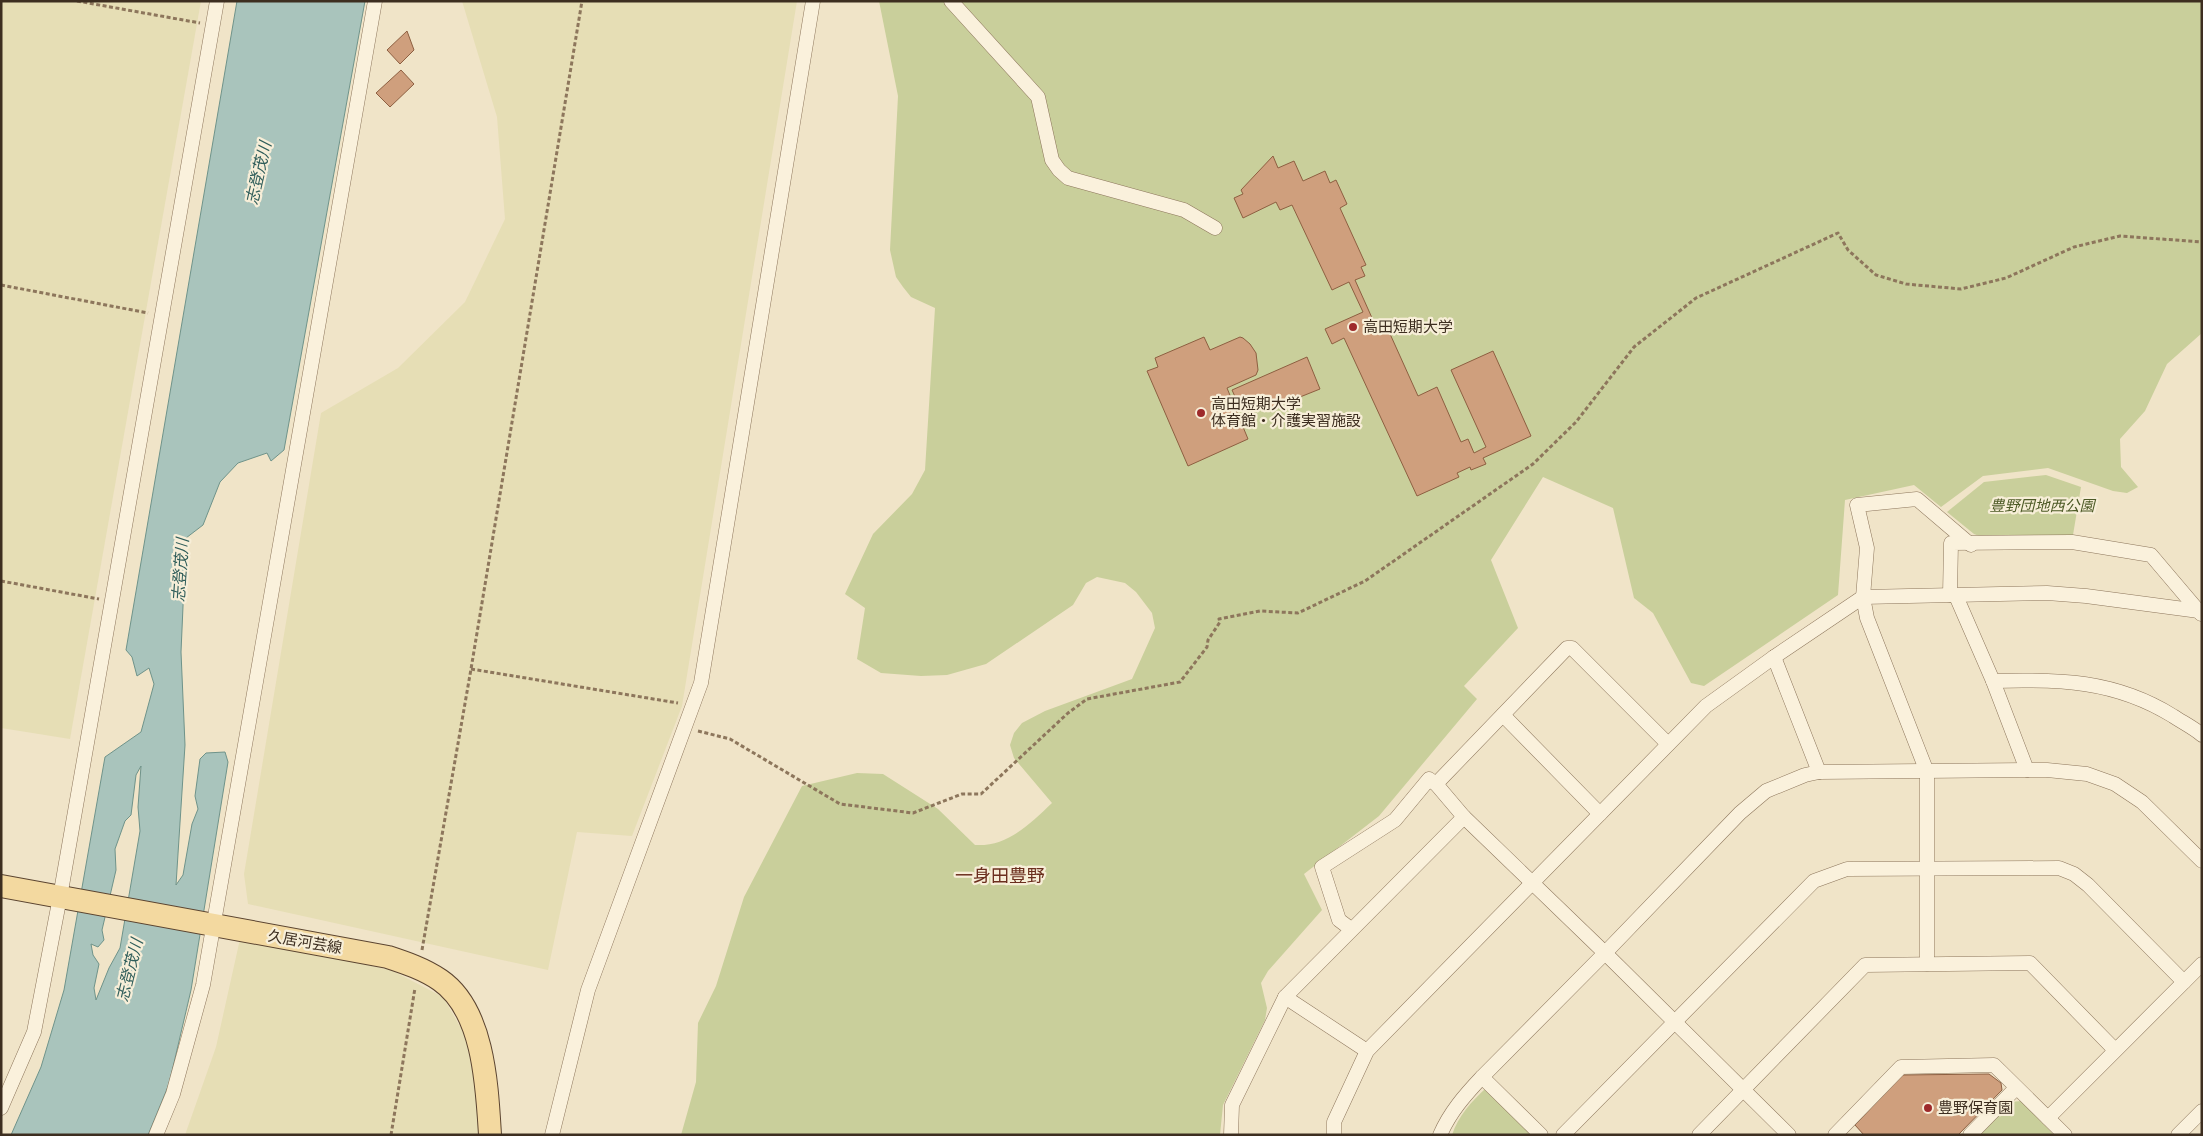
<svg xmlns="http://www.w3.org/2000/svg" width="2203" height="1136" viewBox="0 0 2203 1136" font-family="'PT Serif','Noto Sans JP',serif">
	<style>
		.farmland { fill: #e6deb5 }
		.green { fill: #c9cf9b }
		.water { fill: #a9c4bc; stroke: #6f938a; fill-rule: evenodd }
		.building { fill: #cf9f7d; stroke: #8d5f41 }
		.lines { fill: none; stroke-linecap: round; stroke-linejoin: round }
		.street-casing { stroke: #8d765c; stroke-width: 15 }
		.primary-casing { stroke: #5b4430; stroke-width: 24 }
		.path { stroke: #8d765c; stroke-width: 3; stroke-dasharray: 4 2.5; stroke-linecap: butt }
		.street { stroke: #faf1dc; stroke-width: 14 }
		.primary { stroke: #f3d9a0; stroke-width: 22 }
		.poi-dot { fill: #9e2a2b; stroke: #f7eed8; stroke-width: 2 }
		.labels { text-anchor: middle; stroke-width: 4.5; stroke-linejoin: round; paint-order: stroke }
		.poi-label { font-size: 15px; fill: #3d2e20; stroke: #f7eed8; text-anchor: start }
		.park-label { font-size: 15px; font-style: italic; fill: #4d5a26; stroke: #f7eed8 }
		.street-label { font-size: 15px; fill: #3d2e20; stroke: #f7eed8 }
		.water-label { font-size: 16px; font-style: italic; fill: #2f5d5a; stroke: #f7eed8 }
		.quarter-label { font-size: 18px; fill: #6b2e1e; stroke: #f7eed8 }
	</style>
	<rect width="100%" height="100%" fill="#f0e4c8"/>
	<g class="farmland">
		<polygon points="1,1 201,1 70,739 1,728"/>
		<polygon points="462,1 797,1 682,706 632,836 577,832 548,970 248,904 244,874 321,413 398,368 465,302 505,219 497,117"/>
		<polygon points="240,939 391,970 443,997 465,1035 481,1114 481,1135 185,1135 216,1047"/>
	</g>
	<g class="green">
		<path d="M879,1H2202V333L2167,364L2145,411L2120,439L2121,467L2138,487L2127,493L2113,491L2048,468L1983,476L1941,507L1914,485L1845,500L1838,595L1704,686L1691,683L1653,613L1634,598L1613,508L1543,477L1491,560L1518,628L1464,686L1477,699L1379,816L1304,874L1322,910L1268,971L1261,983L1267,1008L1265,1020L1223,1105L1220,1135H681L696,1082L698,1023L716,986L744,897L802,786L857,773L883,774L938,809L975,845C1007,847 1030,824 1052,803L1014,758L1010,745L1014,733L1022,723L1045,711L1132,679L1155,628L1152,613L1136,592L1125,583L1097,577L1086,583L1073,605L986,664L947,675L921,676L881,673L857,659L865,608L845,594L873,534L912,494L925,470L935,308L911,297L903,287L896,277L890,250L898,96Z"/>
		<polygon points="2046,475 2081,487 2073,535 1987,539 1974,534 1947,512 1984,482"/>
		<path d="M1486,1088L1533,1135H1452C1458,1116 1472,1101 1486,1088Z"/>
		<polygon points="2021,1101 2054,1135 1979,1135 2010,1102"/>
	</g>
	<path class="water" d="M237,1H365L284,450L271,461L267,453L238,463L220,482L203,525L186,538L181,652L185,745L176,885L183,875L192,824L198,809L195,796L200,759L206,753L225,752L228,762L191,990L169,1084L148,1135H11L41,1067L64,990L105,757L141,732L154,684L149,668L137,676L132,657L126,650ZM141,766L138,807L140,831L120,948L109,968L96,1000L94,988L99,964L93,955L91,944L98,947L104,940L102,930L116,870L115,849L125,821L131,815L136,775Z"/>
	<g class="building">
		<polygon points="407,31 414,50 400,64 387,50"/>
		<polygon points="401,70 414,84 390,107 376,93"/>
		<polygon points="1273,156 1278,168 1294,161 1303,181 1325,171 1330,183 1336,180 1347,204 1340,208 1366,265 1361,267 1365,276 1355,280 1377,329 1386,325 1418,396 1437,387 1461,442 1468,439 1474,453 1486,447 1451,370 1493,351 1531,436 1483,458 1486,464 1471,470 1470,467 1457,473 1459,477 1417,496 1344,338 1332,344 1325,329 1363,312 1349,282 1332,290 1292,205 1280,210 1276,202 1243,218 1234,198 1243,194 1241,190"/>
		<polygon points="1204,337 1210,350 1240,337 1243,338 1250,344 1256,353 1258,370 1256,375 1227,388 1248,439 1188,466 1147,371 1158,367 1155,358"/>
		<polygon points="1307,357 1320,389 1265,411 1263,406 1257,409 1255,405 1242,412 1232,390"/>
		<polygon points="1989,1074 2001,1083 2002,1090 1958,1135 1864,1135 1855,1125 1902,1075"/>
	</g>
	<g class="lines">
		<g class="street-casing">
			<g id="street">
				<polyline points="951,1 1038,97 1052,160 1059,170 1068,178 1184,210 1215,228"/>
				<polyline points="1950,595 1951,543 2072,542 2151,555 2201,614"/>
				<polyline points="1956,596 1993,681 2027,770"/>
				<polyline points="1774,657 1819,772"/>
				<path d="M1993,681C2059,679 2115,680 2173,716C2182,722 2194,728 2202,735"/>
				<polyline points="1503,715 1600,814"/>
				<polyline points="1436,784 1567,648 1572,648 1668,744"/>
				<polyline points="1351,929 1339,920 1322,867 1395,820 1429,779 1436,784 1464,817 1605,953 1789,1135"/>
				<polyline points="1927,964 1927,772 1867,618 1863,597 1867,548 1857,505 1917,499 1971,545"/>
				<polyline points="1285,997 1367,1051"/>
				<polyline points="1482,1077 1541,1135"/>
				<polyline points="1,1108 34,1032 60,897 217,1"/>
				<polyline points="2048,1118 2202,964"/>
				<polyline points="156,1135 173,1094 203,985 375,1"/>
				<polyline points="552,1135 588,990 701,683 813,1"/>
				<polyline points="1231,1135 1232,1105 1285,997 1464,817"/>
				<polyline points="1334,1135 1334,1122 1367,1051 1706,706 1774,657 1863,597 2047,593 2086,596 2199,611"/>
				<path d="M1440,1135C1450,1112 1465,1095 1482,1077L1605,953L1740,813L1766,791L1805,775L1819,772L2027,770H2047L2087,774L2115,784L2142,802L2202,861"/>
				<polyline points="1563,1135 1814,881 1847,869 2059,868 2074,874 2088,885 2184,982"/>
				<polyline points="1699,1135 1865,965 2030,963 2115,1050"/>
				<polyline points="1835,1135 1901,1067 1994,1065 2065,1135"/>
				<polyline points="1970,1135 2016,1088"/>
				<polyline points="2178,1135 2202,1111"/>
			</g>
		</g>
		<g class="primary-casing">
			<path id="primary" d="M1,886L388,957C406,963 424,969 440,980C484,1010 487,1086 490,1135"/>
		</g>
		<g class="path">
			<polyline points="77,1 200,23"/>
			<polyline points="1,285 148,313"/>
			<polyline points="1,581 99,599"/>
			<polyline points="471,669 678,703"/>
			<polyline points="698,731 730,739 840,804 913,813 962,794 981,794 1068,713 1087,699 1180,682 1207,647 1208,640 1220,622 1219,619 1260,611 1298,613 1365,581 1533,464 1576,422 1634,347 1696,298 1838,233 1848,250 1876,275 1906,284 1961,289 2006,278 2074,247 2120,236 2202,242"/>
			<polyline points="422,950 471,669 582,1"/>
			<polyline points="391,1135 415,988"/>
		</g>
		<use href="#street" class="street"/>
		<use href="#primary" class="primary"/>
	</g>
	<g class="poi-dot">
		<circle cx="1353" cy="327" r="5"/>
		<circle cx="1201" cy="413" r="5"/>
		<circle cx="1928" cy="1108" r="5"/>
	</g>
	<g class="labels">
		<g class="poi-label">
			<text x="1363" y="332">高田短期大学</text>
			<text x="1211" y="409">高田短期大学<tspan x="1211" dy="17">体育館・介護実習施設</tspan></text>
			<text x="1938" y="1113">豊野保育園</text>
		</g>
		<g class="park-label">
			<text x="2042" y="511">豊野団地西公園</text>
		</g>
		<g class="street-label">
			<text transform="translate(305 942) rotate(10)" y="5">久居河芸線</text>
		</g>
		<g class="water-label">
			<text transform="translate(258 173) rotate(-77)" y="6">志登茂川</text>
			<text transform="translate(180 570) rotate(-86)" y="6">志登茂川</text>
			<text transform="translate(129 970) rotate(-76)" y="6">志登茂川</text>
		</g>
		<g class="quarter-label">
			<text x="1000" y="882">一身田豊野</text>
		</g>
	</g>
	<rect width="2203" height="1136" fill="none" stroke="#3d2e20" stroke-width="5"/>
</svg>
